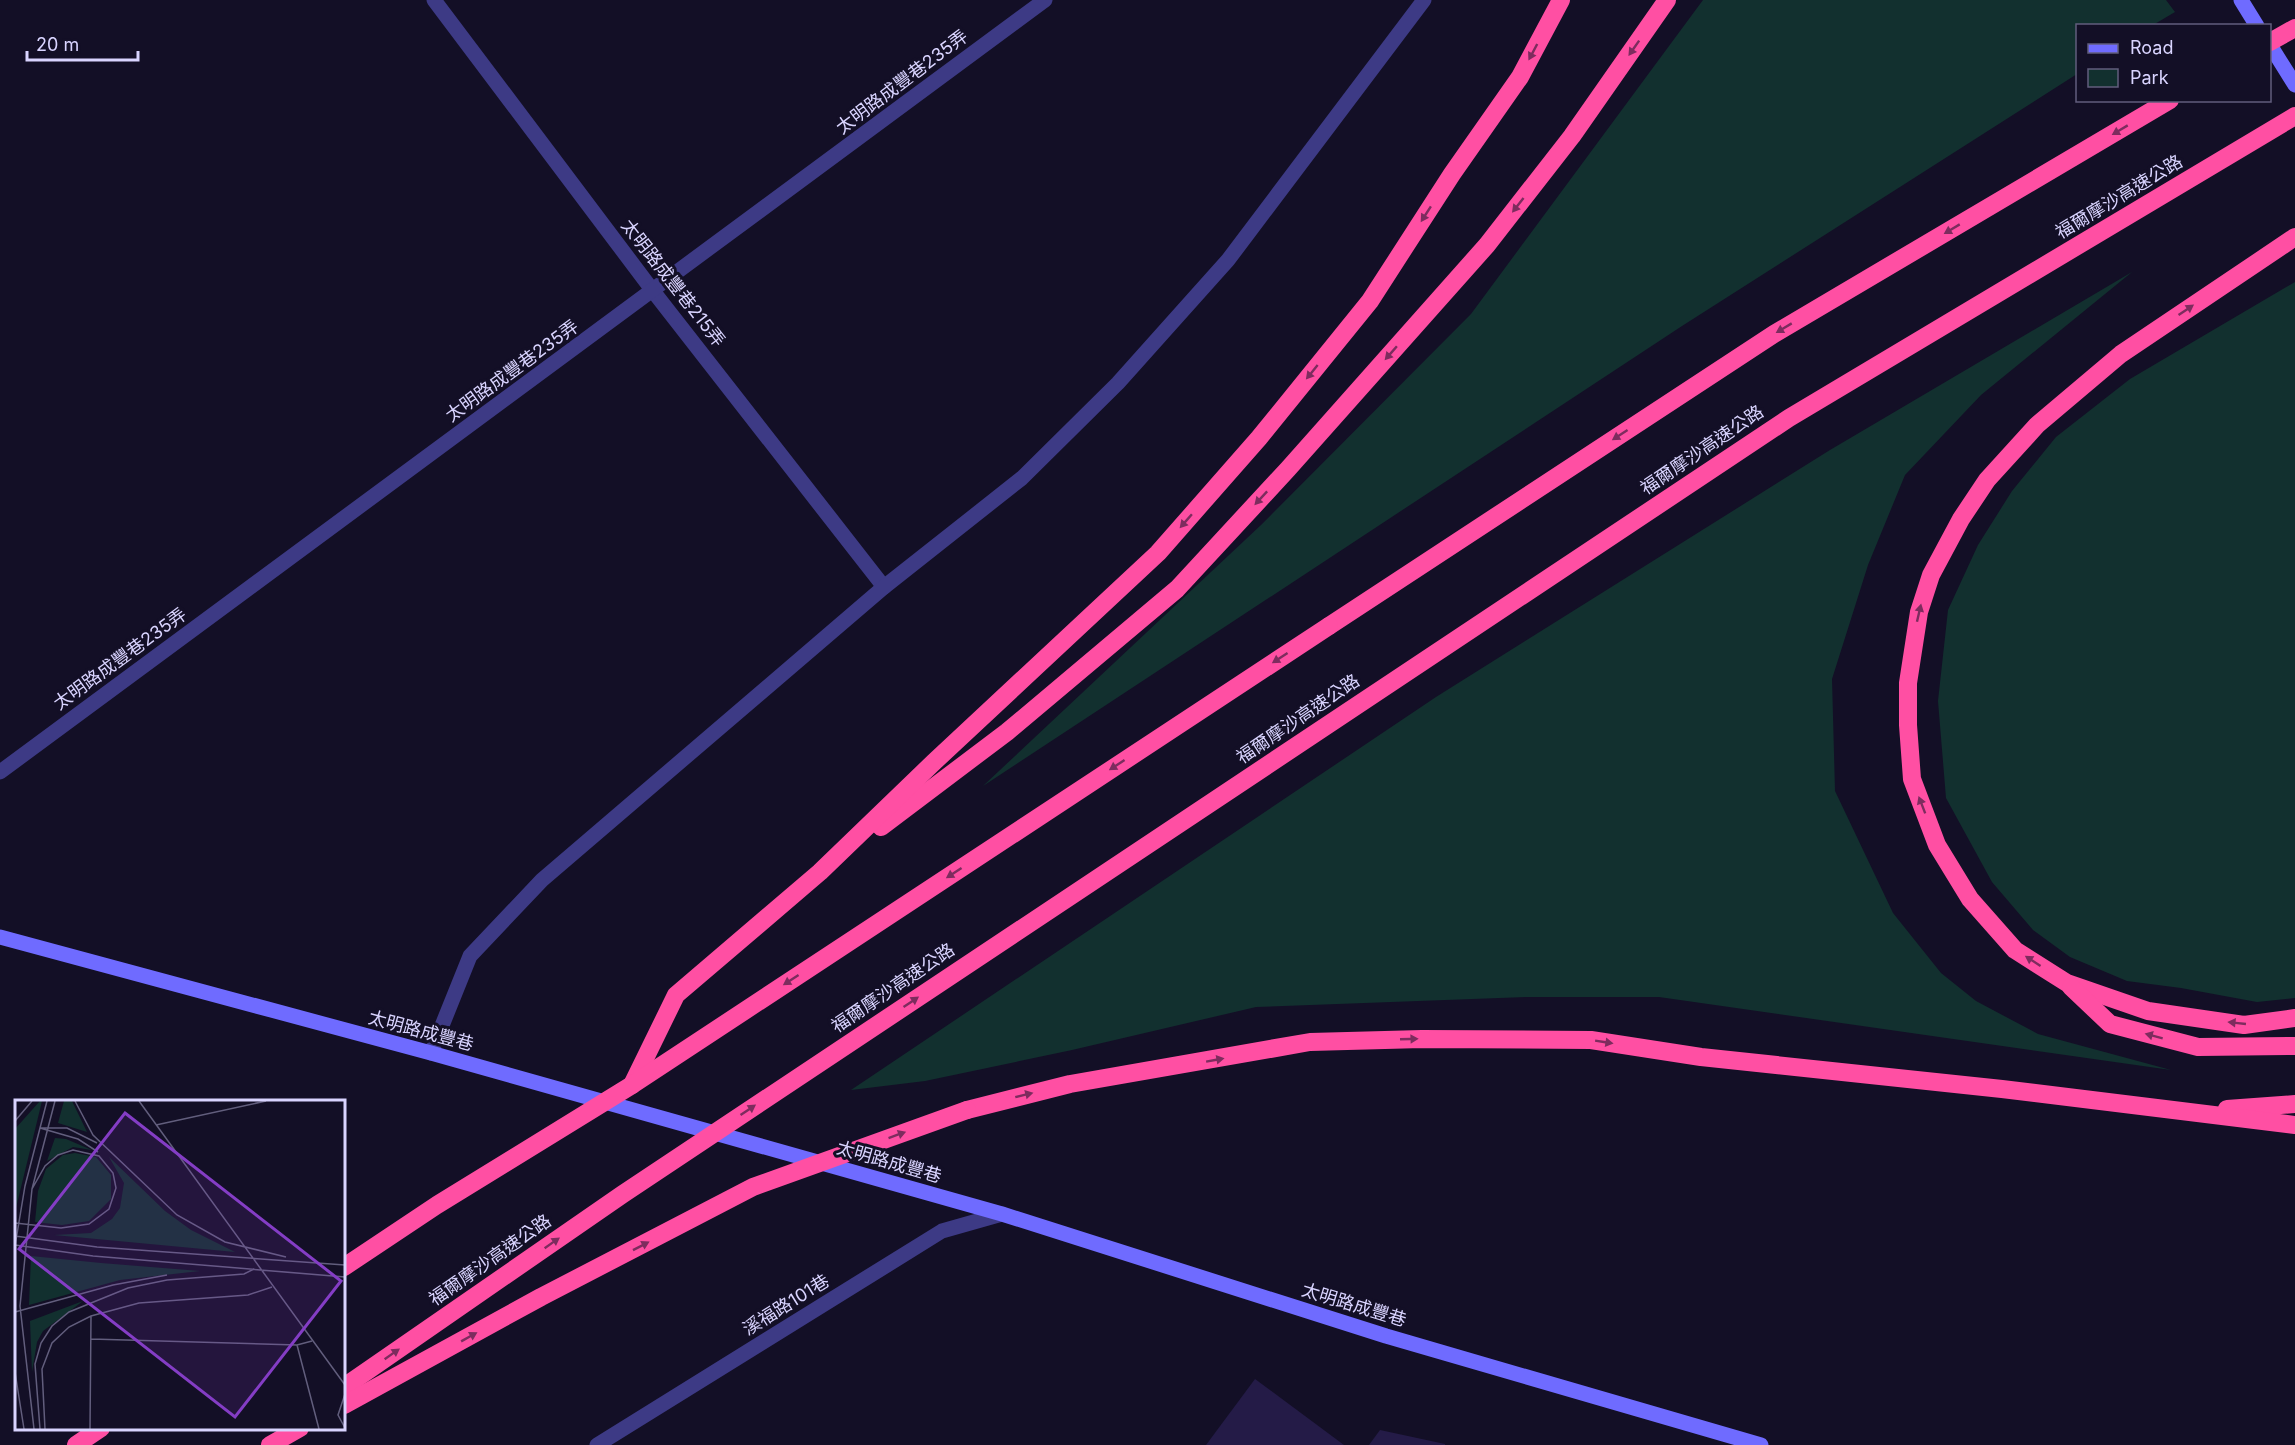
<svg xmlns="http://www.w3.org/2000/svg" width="2295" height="1445" viewBox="0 0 2295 1445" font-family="Inter,'Noto Sans TC',sans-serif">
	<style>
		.green { fill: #12302f }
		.building { fill: #241b47 }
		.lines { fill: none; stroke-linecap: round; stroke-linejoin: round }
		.lane { stroke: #3d3a85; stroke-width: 15 }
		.street { stroke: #3d3a85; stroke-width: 15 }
		.secondary { stroke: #6f6bff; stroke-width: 15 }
		.highway { stroke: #ff4fa3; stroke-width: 18 }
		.highway-bridge { stroke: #ff4fa3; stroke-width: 18 }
		.oneway { fill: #7d2c5e }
		.labels { text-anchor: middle; stroke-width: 6; stroke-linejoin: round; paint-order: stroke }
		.street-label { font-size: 18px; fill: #d9d4ff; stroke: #130f26 }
		.inset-road { fill: none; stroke: #625e7d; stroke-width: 1.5 }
		.view { fill: #843dc5; fill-opacity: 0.15; stroke: #843dc5; stroke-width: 3 }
		.inset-edge { fill: none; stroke: #d9d4ff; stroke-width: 3 }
	</style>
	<rect width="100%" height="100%" fill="#130f26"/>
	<g class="green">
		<polygon points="1703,0 2166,0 2175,12 2153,25 2078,26 2077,74 1682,326 983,786 1261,525 1471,314"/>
		<polygon points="2132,272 1981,395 1905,475 1868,565 1832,679 1835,791 1893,913 1941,973 1976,1001 2038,1034 2171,1070 1659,997 1526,997 1256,1007 1072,1050 925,1081 851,1090 1436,697 1830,450"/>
		<polygon points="2295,282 2295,998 2257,1002 2181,988 2127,981 2070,957 2033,930 1992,882 1946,798 1938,701 1948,610 1978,545 2012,491 2056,437 2130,379"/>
	</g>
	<g class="building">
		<polygon points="1255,1379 1344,1445 1206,1445"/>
		<polygon points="1380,1430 1445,1444 1445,1445 1369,1445"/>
	</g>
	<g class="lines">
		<g class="lane">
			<polyline points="434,0 653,291 884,587"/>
			<polyline points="597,1445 942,1231 1002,1214"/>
		</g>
		<g class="street">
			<polyline points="0,772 1045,0"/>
			<polyline points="431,1053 470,956 542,880 884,587 1022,478 1118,383 1228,260 1424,0"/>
		</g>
		<g class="secondary">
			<polyline points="2241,0 2257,26"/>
			<polyline points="2270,45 2295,85"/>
			<polyline points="0,937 431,1053 1002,1214 1386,1336 1761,1445"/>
		</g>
		<g class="highway">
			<polyline points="2270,42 2295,28"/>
			<polyline points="2295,237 2121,354 2037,425 1987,480 1961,519 1931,575 1919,612 1908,683 1908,725 1912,779 1937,845 1970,899 2015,950 2067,983 2148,1011 2244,1025 2295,1018"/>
			<polyline points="1329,626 1774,334 2170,100"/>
			<polyline points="881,827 1007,732 1177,589 1288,469 1487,245 1572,136 1667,0"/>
			<polyline points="2071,987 2110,1024 2198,1047 2295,1046"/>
			<polyline points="632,1085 676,995 820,872 934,762 1158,553 1259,438 1370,301 1452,174 1520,77 1561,0"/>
			<polyline points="2227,1109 2295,1104"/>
			<polyline points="967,1110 1070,1084 1310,1042 1422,1039 1591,1040 1701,1057 2002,1089 2295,1125"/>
			<polyline points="76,1445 101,1428"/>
			<polyline points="270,1445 300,1428"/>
		</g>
		<g class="highway-bridge">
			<polyline points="344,1267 437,1205 632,1085 1329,626"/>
			<polyline points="344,1387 623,1194 1789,418 2295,116"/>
			<polyline points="344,1405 541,1297 753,1187 967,1110"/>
		</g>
	</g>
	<defs><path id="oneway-solid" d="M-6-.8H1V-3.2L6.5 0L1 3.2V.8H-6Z" transform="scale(1.5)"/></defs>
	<g class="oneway">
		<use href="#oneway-solid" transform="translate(1634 48) rotate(125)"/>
		<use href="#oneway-solid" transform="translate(1533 52) rotate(118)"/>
		<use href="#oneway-solid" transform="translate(2120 130) rotate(149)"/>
		<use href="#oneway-solid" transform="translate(1518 205) rotate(128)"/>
		<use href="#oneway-solid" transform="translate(1426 214) rotate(123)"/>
		<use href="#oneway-solid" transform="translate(1952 229) rotate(149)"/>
		<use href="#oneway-solid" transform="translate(2186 310) rotate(-34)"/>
		<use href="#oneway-solid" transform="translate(1784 328) rotate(149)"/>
		<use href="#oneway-solid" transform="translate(1391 353) rotate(131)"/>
		<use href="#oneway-solid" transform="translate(1312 372) rotate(129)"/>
		<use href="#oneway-solid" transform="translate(1620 435) rotate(147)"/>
		<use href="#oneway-solid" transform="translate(1261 498) rotate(133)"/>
		<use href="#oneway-solid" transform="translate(1186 521) rotate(131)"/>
		<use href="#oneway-solid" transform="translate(1919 613) rotate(-77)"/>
		<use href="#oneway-solid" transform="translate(1280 658) rotate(147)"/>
		<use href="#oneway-solid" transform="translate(1117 765) rotate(147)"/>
		<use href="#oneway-solid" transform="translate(1922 805) rotate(-111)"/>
		<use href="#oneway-solid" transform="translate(954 873) rotate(147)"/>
		<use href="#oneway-solid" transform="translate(2033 961) rotate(-147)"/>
		<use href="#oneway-solid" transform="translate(791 980) rotate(147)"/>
		<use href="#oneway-solid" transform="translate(911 1002) rotate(-34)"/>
		<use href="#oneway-solid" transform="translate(2237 1023) rotate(-174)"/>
		<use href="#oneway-solid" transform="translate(2154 1036) rotate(-165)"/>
		<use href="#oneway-solid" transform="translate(1409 1039) rotate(-2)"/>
		<use href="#oneway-solid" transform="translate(1604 1042) rotate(9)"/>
		<use href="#oneway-solid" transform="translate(1215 1060) rotate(-10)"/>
		<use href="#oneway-solid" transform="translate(1024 1095) rotate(-14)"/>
		<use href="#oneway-solid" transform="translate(748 1110) rotate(-34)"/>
		<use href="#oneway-solid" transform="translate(897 1135) rotate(-20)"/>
		<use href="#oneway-solid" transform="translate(552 1243) rotate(-35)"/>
		<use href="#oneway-solid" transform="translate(641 1246) rotate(-27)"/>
		<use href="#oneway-solid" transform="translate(469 1337) rotate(-29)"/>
		<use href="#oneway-solid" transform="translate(392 1354) rotate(-35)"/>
	</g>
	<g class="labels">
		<g class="street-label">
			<text transform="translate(902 82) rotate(-37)" y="6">太明路成豐巷235弄</text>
			<text transform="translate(2119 197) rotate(-31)" y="6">福爾摩沙高速公路</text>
			<text transform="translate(673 283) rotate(52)" y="6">太明路成豐巷215弄</text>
			<text transform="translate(512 371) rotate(-36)" y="6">太明路成豐巷235弄</text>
			<text transform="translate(1702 450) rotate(-34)" y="6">福爾摩沙高速公路</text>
			<text transform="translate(120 659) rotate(-36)" y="6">太明路成豐巷235弄</text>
			<text transform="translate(1298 719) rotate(-34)" y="6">福爾摩沙高速公路</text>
			<text transform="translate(893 988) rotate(-34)" y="6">福爾摩沙高速公路</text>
			<text transform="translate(421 1031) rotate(15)" y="6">太明路成豐巷</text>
			<text transform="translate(889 1162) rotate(16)" y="6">太明路成豐巷</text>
			<text transform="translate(490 1260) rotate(-35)" y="6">福爾摩沙高速公路</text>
			<text transform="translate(786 1305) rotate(-32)" y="6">溪福路101巷</text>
			<text transform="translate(1354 1305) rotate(17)" y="6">太明路成豐巷</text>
		</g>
	</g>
	<g transform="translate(15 1100)">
		<rect width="330" height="330" fill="#130f26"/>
		<path d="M25,1H27L0,112V29ZM49,1H57L72,32L43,23ZM40,38L51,39L77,50L58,47L32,61ZM60,53L81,57L96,75V99L74,121L47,125L20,122L23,91L31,69L48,55ZM94,57L150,111L176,130L220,152L39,135L76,133L97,119L105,108L109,83ZM16,156L86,163L185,171L105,180L14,205ZM68,201L28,231L22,242L17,272L15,221Z" fill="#12302f"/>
		<path class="inset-road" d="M60,1L78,35L162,115L210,142L271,157M124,1L330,285M0,21L17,1M141,25L251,1M25,28L63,39L83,52M25,28H52L82,43M0,123L46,128L74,124L94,109L101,88L98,73L84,56L58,50L43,55L30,66L17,89M0,136L82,147L330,165M0,145L78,156L330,177M0,146L10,86L32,1M0,212L98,185L152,175M76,239L282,245L297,241M282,245L304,329M0,272L9,329M330,294L323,315L330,328M19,329L5,206L17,89L40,1M25,329L20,264L26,243L37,226L54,212L113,188L152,180L229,174L239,169M30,329L27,269L37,243L54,227L76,216L124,203L233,195L257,187M75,329L76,216"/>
		<path class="view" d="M110,13L326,181L220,317L4,149Z"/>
		<rect width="330" height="330" class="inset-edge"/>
	</g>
	<rect x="2076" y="24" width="195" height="78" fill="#130f26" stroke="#625e7d" stroke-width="1.5"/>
	<rect x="2088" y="44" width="30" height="9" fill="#6f6bff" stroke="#625e7d" stroke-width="1.5"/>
	<text x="2130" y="54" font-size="18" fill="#d9d4ff">Road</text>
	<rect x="2088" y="69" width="30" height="18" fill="#12302f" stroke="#625e7d" stroke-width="1.5"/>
	<text x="2130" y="84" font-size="18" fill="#d9d4ff">Park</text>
	<path d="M27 51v9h111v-9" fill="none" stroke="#d9d4ff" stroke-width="3"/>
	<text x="36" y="51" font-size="18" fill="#d9d4ff" stroke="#130f26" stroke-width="4.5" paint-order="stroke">20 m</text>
</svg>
